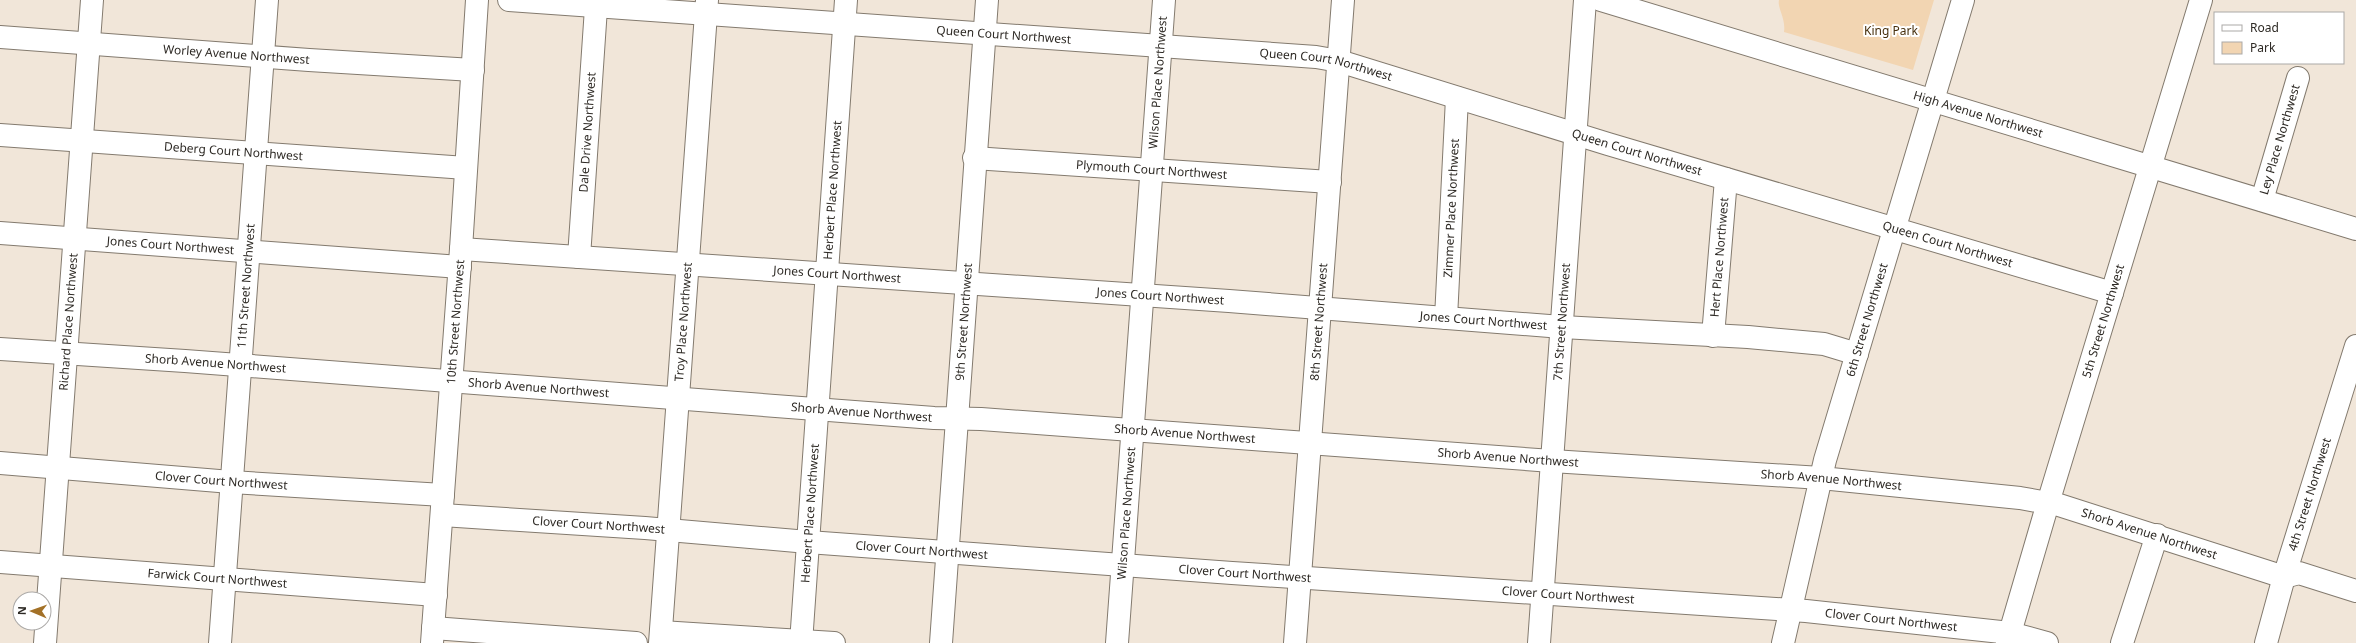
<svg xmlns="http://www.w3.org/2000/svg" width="2356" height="643" viewBox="0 0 2356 643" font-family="'Noto Sans',sans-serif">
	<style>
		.green { fill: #f2d5b2 }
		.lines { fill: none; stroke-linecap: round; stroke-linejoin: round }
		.minor-casing { stroke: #837a6e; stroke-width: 24 }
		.major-casing { stroke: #837a6e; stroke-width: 24 }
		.minor { stroke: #fff; stroke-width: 22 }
		.major { stroke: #fff; stroke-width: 22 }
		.labels { text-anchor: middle; stroke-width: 4; stroke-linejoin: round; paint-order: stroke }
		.park-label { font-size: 12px; fill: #47300e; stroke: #fff }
		.street-label { font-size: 12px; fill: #2d2924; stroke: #fff }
	</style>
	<rect width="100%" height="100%" fill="#f1e6d9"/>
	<path class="green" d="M1779,0H1934L1913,70L1784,32C1786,18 1777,8 1779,0Z"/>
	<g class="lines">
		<g class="minor-casing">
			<g id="minor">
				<path id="s1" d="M509,0L1316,57L1339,61L1608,144L2112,293"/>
				<path id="s2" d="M1601,0L2356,229"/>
				<path id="s3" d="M0,37L309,60L473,70"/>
				<path id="s4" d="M0,135L466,168"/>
				<path id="s5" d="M974,158L1330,182"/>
				<path id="s6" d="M2262,200L2298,78"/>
				<path id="s7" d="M0,233L460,267"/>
				<path id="s8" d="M461,249L1229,301L1562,327L1748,337L1824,344L1857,354"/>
				<path id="s9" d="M579,257L596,8"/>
				<path id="s10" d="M1446,318L1457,98"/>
				<path id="s11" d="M1713,336L1726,179"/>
				<path id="s12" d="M0,349L185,361L934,418L981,419L1552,461L1821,478L2020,498L2059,505L2284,577L2299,573L2356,591"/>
				<path id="s13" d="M0,463L231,482L443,495"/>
				<path id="s14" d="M442,515L645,528L808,542L1232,573L1806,611L2010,633L2047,643"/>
				<path id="s15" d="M0,562L436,595"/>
				<polyline points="433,628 636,643"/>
				<polyline points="661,632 834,643"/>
				<path id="s16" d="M45,643L92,0"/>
				<path id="s17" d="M220,643L267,0"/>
				<path id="s18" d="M432,643L461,249L477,0"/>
				<path id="s19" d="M660,643L707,0"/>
				<path id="s20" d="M801,643L846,0"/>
				<path id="s21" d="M941,643L987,0"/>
				<path id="s22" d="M1117,643L1164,0"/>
				<path id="s23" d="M1295,643L1343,0"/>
				<path id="s24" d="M1539,643L1585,0"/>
				<polyline points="2122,643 2157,535"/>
				<path id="s25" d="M2266,643L2284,577L2356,346"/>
			</g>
		</g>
		<g class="major-casing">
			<g id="major">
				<path id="s26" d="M1783,643L1825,460L1963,0"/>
				<path id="s27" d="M2007,643L2048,503L2201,0"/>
			</g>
		</g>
		<use href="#minor" class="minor"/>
		<use href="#major" class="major"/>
	</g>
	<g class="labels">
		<g class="park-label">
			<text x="1891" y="35">King Park</text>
		</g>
		<g class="street-label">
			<text dy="4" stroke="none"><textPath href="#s1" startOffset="496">Queen Court Northwest</textPath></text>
			<text dy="4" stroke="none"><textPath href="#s3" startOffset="237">Worley Avenue Northwest</textPath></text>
			<text dy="4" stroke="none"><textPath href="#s1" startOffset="820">Queen Court Northwest</textPath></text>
			<text dy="4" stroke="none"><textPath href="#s22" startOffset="562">Wilson Place Northwest</textPath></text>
			<text dy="4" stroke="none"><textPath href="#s2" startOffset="394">High Avenue Northwest</textPath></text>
			<text dy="4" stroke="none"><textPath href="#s9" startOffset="125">Dale Drive Northwest</textPath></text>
			<text dy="4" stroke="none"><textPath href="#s6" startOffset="63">Ley Place Northwest</textPath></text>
			<text dy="4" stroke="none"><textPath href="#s4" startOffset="234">Deberg Court Northwest</textPath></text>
			<text dy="4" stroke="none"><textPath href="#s1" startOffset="1144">Queen Court Northwest</textPath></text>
			<text dy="4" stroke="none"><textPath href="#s5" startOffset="178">Plymouth Court Northwest</textPath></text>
			<text dy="4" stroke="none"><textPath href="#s20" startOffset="454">Herbert Place Northwest</textPath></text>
			<text dy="4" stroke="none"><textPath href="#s10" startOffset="110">Zimmer Place Northwest</textPath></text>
			<text dy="4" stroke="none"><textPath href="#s1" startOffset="1468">Queen Court Northwest</textPath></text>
			<text dy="4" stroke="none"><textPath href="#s7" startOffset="171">Jones Court Northwest</textPath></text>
			<text dy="4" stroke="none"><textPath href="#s11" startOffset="79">Hert Place Northwest</textPath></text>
			<text dy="4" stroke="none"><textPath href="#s8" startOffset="377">Jones Court Northwest</textPath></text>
			<text dy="4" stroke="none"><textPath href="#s17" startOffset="358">11th Street Northwest</textPath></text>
			<text dy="4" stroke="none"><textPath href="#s8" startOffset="701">Jones Court Northwest</textPath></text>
			<text dy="4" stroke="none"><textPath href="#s26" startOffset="334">6th Street Northwest</textPath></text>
			<text dy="4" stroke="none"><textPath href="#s19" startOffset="322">Troy Place Northwest</textPath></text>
			<text dy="4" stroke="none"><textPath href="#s21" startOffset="322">9th Street Northwest</textPath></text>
			<text dy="4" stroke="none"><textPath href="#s23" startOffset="322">8th Street Northwest</textPath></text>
			<text dy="4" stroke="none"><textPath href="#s8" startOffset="1025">Jones Court Northwest</textPath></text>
			<text dy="4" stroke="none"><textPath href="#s24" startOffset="322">7th Street Northwest</textPath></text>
			<text dy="4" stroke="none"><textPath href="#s27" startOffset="336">5th Street Northwest</textPath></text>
			<text dy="4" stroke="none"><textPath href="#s16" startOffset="322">Richard Place Northwest</textPath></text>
			<text dy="4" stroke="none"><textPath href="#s18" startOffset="322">10th Street Northwest</textPath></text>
			<text dy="4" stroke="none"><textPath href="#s12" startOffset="216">Shorb Avenue Northwest</textPath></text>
			<text dy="4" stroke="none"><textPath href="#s12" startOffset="540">Shorb Avenue Northwest</textPath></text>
			<text dy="4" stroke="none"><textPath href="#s12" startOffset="864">Shorb Avenue Northwest</textPath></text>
			<text dy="4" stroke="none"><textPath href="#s12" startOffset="1188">Shorb Avenue Northwest</textPath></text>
			<text dy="4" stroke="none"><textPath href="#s12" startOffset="1512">Shorb Avenue Northwest</textPath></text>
			<text dy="4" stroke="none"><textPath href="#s13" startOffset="222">Clover Court Northwest</textPath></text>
			<text dy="4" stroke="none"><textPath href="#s12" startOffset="1836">Shorb Avenue Northwest</textPath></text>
			<text dy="4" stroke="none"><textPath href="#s25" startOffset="155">4th Street Northwest</textPath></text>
			<text dy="4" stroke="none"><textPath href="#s20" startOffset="130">Herbert Place Northwest</textPath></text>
			<text dy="4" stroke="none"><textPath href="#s22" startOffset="130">Wilson Place Northwest</textPath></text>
			<text dy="4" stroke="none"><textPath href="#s14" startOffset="157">Clover Court Northwest</textPath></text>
			<text dy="4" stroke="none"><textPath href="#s12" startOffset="2160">Shorb Avenue Northwest</textPath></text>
			<text dy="4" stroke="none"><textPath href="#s14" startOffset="481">Clover Court Northwest</textPath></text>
			<text dy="4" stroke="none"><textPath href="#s14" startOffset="805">Clover Court Northwest</textPath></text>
			<text dy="4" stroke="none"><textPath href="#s15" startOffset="218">Farwick Court Northwest</textPath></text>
			<text dy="4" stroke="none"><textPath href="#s14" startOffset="1129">Clover Court Northwest</textPath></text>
			<text dy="4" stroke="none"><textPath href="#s14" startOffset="1453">Clover Court Northwest</textPath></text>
		</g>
	</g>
	<rect x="2214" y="12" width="130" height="52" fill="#ffffff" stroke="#aba9a7"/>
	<rect x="2222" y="25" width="20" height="6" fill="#ffffff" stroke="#aba9a7"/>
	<text x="2250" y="32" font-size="12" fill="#2d2924">Road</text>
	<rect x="2222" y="42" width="20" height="12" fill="#f2d5b2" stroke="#aba9a7"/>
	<text x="2250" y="52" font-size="12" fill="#2d2924">Park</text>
	<g transform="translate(32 611) rotate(272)"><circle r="19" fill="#ffffff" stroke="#aba9a7"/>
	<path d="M0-3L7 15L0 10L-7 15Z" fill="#a37127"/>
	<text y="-6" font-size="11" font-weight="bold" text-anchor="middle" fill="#2d2924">N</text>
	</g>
</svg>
